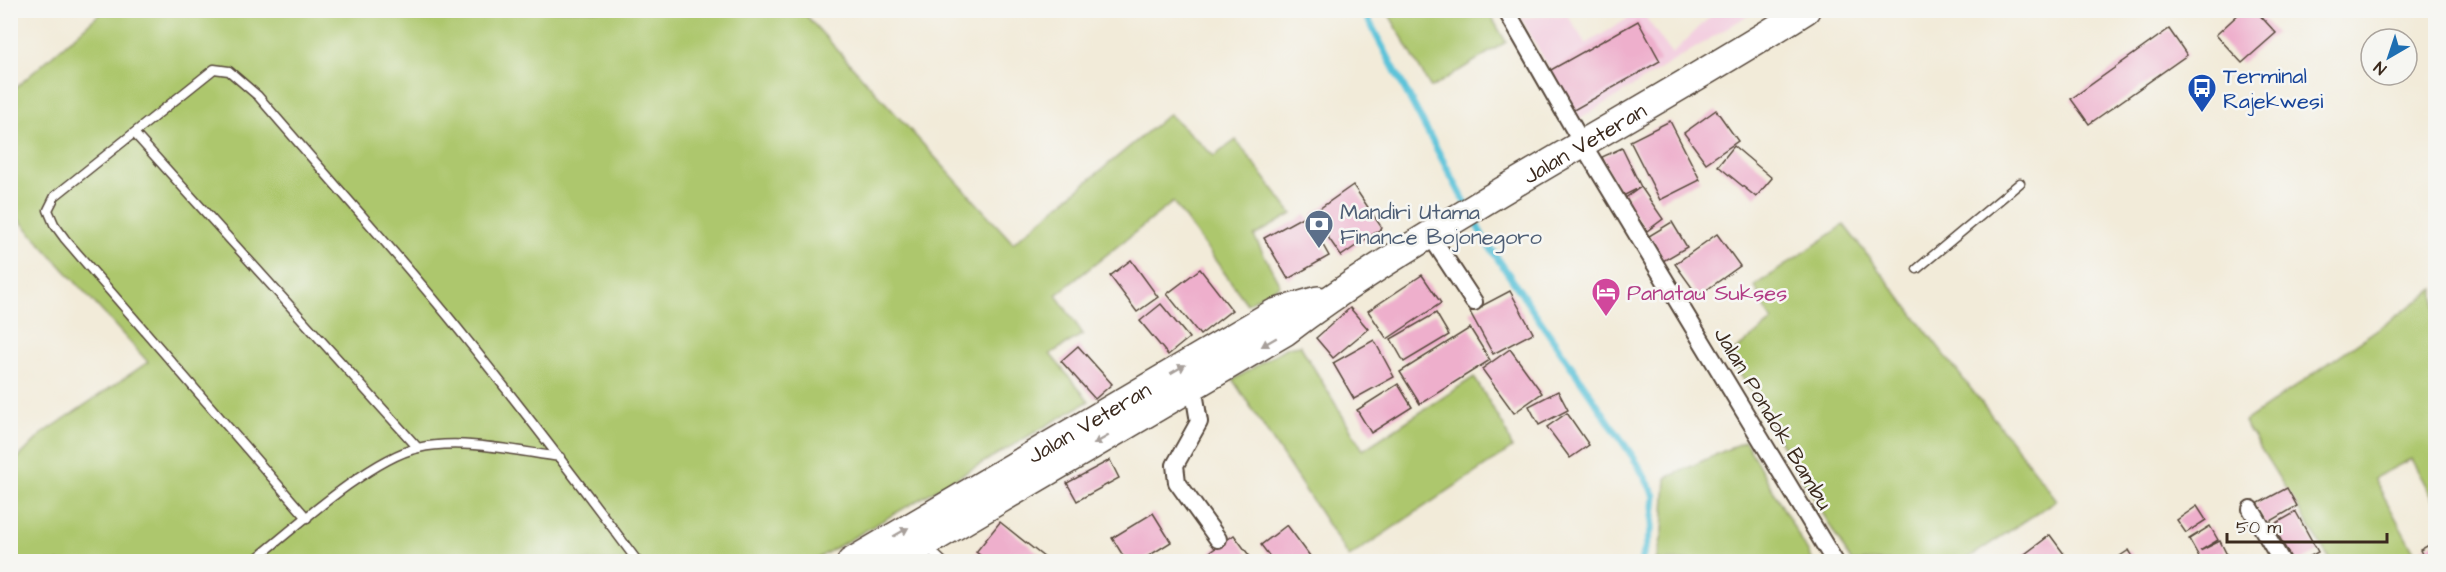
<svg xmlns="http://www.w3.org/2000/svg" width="2446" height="572" viewBox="0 0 2446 572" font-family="'Architects Daughter',sans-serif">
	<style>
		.built { fill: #f3cfe0 }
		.green { fill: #adc76d; stroke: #747846; stroke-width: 1.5 }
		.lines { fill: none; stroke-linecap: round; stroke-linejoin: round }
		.stream { stroke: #5cc3d9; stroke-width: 7 }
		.building { fill: #eeafcc }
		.service-casing { stroke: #56473a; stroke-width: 11 }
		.minor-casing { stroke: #56473a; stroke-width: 20 }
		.primary-casing { stroke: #56473a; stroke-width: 30 }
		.service { stroke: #fff; stroke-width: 8 }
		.minor { stroke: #fff; stroke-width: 16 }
		.primary { stroke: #fff; stroke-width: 27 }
		.oneway { fill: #a79f9a }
		.labels { text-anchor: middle; stroke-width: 5; stroke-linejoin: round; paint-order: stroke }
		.transit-label { font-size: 22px; fill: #164399; stroke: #f6f6f2; text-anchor: start }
		.street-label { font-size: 22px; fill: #3b2a1e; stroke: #f6f6f2 }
		.service-label { font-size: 22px; fill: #4e5e75; stroke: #f6f6f2; text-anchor: start }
		.hotel-label { font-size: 22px; fill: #b23c85; stroke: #f6f6f2; text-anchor: start }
	</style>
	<rect width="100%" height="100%" fill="#f6f6f2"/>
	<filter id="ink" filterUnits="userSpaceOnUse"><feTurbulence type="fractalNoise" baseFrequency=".0167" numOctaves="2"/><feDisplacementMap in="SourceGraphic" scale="12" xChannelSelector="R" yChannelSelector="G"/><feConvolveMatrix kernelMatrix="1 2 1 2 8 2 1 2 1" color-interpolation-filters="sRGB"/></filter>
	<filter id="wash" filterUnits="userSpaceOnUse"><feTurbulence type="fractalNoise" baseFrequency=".008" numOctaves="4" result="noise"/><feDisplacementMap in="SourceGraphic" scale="24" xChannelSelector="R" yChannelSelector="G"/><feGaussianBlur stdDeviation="1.35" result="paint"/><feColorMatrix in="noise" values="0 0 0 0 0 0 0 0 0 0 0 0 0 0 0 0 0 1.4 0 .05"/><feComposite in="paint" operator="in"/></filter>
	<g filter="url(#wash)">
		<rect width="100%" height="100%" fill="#f2ebd9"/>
		<polygon class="built" points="1641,11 1672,54 1716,11 1755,11 1578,120 1521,18 1567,15 1586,44"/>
		<g class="green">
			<polygon points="801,10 1013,243 1169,114 1214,156 1236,140 1292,214 1254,236 1280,285 1247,304 1173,202 1056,295 1083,334 1050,354 1089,401 813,561 11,562 11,465 42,434 148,362 11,211 11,92 103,11"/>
			<polygon points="1387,11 1488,11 1506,42 1431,88"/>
			<polygon points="1844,225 2057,500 1964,561 1851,561 1729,355 1772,322 1755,286"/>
			<polygon points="2435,289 2435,502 2411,459 2374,478 2419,561 2331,561 2244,422"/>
			<polygon points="1300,345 1363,450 1474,377 1505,428 1512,448 1349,557 1233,380 1287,347"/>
			<polygon points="1745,441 1813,561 1656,561 1663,531 1666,478"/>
		</g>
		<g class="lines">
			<g class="stream">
				<polyline points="1363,10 1467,206"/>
				<polyline points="1472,216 1483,237 1637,463 1655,496 1652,527 1641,562"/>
			</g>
		</g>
		<g id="blocks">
			<g class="building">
				<polygon points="2243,10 2255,10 2276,33 2242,63 2216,35"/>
				<polygon points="1638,21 1660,61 1572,111 1549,71"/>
				<polygon points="2169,29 2187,55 2089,124 2071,99"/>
				<polygon points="1716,110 1738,141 1706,163 1684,133"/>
				<polygon points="1670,121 1700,180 1660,200 1630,141"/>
				<polygon points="1734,146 1772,178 1756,197 1718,166"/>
				<polygon points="1622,148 1641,187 1621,197 1602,157"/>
				<polygon points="1353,185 1382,228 1341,256 1312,214"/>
				<polygon points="1641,187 1663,219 1647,231 1624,199"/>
				<polygon points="1306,215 1329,256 1288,279 1264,238"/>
				<polygon points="1672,222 1687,247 1663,261 1649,236"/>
				<polygon points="1717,234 1740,266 1698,296 1675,264"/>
				<polygon points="1131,260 1158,297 1137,312 1110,276"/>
				<polygon points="1200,269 1232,310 1200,335 1167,294"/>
				<polygon points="1422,275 1441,303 1387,339 1368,311"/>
				<polygon points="1510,291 1533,333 1493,354 1470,312"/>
				<polygon points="1161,304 1189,338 1168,355 1140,321"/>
				<polygon points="1350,308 1368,329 1333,358 1316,338"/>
				<polygon points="1436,313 1449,335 1404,362 1391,339"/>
				<polygon points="1470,328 1490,360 1420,404 1400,372"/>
				<polygon points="1374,340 1394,377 1354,399 1333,363"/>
				<polygon points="1078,346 1112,384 1095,399 1061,361"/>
				<polygon points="1510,349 1542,393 1514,413 1482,369"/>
				<polygon points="1398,384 1412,407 1371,433 1357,410"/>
				<polygon points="1558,391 1568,410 1539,425 1529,406"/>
				<polygon points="1567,413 1589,445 1570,458 1547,427"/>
				<polygon points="1110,460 1119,478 1077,501 1067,483"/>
				<polygon points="2287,488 2297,506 2266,524 2255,505"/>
				<polygon points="2197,506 2206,520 2186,533 2177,520"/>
				<polygon points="2296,512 2318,552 2300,562 2293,562 2273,525"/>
				<polygon points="1153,513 1171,542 1139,562 1127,562 1112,538"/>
				<polygon points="1000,522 1050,562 989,562 976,552"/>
				<polygon points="1287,525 1310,556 1303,562 1274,562 1261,545"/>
				<polygon points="2210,526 2218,540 2200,551 2220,541 2229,559 2223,562 2202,562 2189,539"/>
				<polygon points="1234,535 1254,562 1216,562 1210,552"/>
				<polygon points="2050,535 2070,562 2024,562 2021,557"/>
				<polygon points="2436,541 2436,562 2426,562 2420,550"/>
				<polygon points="2129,550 2136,562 2111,562"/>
			</g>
		</g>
	</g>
	<g filter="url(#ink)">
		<use href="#blocks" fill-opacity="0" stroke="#56473a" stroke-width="1.5"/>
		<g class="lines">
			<g class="service-casing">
				<g id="service">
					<polyline points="134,133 418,448"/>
					<polyline points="1917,269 2020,183"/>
					<path d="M307,518L65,239L54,224L48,210L55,196L214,69L229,71L258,96C322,171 389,244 451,320C515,399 577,480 638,562"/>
					<polyline points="926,546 943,562"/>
					<path d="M252,562C292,530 371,458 418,448C461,438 516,451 560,457"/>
				</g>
			</g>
			<g class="minor-casing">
				<g id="minor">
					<polyline points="1506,10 1582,143 1835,562"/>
					<polyline points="1430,235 1474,302"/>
					<polyline points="1193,386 1199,422 1175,465 1177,482 1218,539"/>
					<polyline points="2251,509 2282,562"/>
				</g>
			</g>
			<g class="primary-casing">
				<g id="primary">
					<path id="s1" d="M851,562L1274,313L1318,300"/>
					<path id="s2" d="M894,562L1285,332C1345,286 1409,247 1474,208C1584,141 1697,79 1806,10"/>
				</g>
			</g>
			<use href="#service" class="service"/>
			<use href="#minor" class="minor"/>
			<use href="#primary" class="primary"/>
		</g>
		<defs><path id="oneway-solid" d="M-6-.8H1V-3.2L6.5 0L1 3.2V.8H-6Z" transform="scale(1.5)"/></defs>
		<g class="oneway">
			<use href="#oneway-solid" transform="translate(1269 342) rotate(150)"/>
			<use href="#oneway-solid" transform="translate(1178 369) rotate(-30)"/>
			<use href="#oneway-solid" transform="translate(1101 440) rotate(150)"/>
			<use href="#oneway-solid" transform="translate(901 532) rotate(-30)"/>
		</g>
	</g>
	<defs>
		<g id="bus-pin" transform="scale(1.5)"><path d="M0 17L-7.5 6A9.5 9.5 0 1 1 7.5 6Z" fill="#1a4fb4" stroke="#f6f6f2"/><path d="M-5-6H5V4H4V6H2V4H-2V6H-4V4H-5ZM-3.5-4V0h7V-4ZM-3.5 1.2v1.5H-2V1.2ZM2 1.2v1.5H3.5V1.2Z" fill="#fff"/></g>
		<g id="bank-pin" transform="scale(1.5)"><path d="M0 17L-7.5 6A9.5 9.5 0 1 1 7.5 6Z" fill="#5c6f8a" stroke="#f6f6f2"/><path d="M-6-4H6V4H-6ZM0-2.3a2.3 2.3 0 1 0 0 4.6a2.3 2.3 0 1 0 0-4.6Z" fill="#fff"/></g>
		<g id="hotel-pin" transform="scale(1.5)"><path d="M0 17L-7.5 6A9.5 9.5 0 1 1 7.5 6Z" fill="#d1479c" stroke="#f6f6f2"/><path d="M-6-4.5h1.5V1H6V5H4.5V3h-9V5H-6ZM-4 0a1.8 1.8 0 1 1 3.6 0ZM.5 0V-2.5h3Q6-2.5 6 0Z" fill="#fff"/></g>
	</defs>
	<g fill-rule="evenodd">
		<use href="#bus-pin" x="2202" y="88"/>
		<use href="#bank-pin" x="1319" y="224"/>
		<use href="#hotel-pin" x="1606" y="292"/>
	</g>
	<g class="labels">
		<g class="transit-label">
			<text x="2223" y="83">Terminal<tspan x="2223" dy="25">Rajekwesi</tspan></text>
		</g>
		<g class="street-label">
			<text dy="8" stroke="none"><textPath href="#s2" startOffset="808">Jalan Veteran</textPath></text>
			<text transform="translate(1774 418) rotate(59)" y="8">Jalan Pondok Bambu</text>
			<text dy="8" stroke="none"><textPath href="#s1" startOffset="276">Jalan Veteran</textPath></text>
		</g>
		<g class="service-label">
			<text x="1340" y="219">Mandiri Utama<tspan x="1340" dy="25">Finance Bojonegoro</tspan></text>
		</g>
		<g class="hotel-label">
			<text x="1627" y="300">Panatau Sukses</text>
		</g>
	</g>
	<rect width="2446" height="572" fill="none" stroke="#f6f6f2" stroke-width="36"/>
	<g transform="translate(2389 57) rotate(219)"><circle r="28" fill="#f6f6f2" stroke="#aba49d" stroke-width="1.5"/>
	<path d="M0-4.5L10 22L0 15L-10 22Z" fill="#1f6fb2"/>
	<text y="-9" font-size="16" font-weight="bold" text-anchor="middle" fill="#3b2a1e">N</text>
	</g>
	<path d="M2227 533v9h160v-9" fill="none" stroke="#3b2a1e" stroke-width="3"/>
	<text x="2236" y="533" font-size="18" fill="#3b2a1e" stroke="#f6f6f2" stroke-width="4.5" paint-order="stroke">50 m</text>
</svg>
